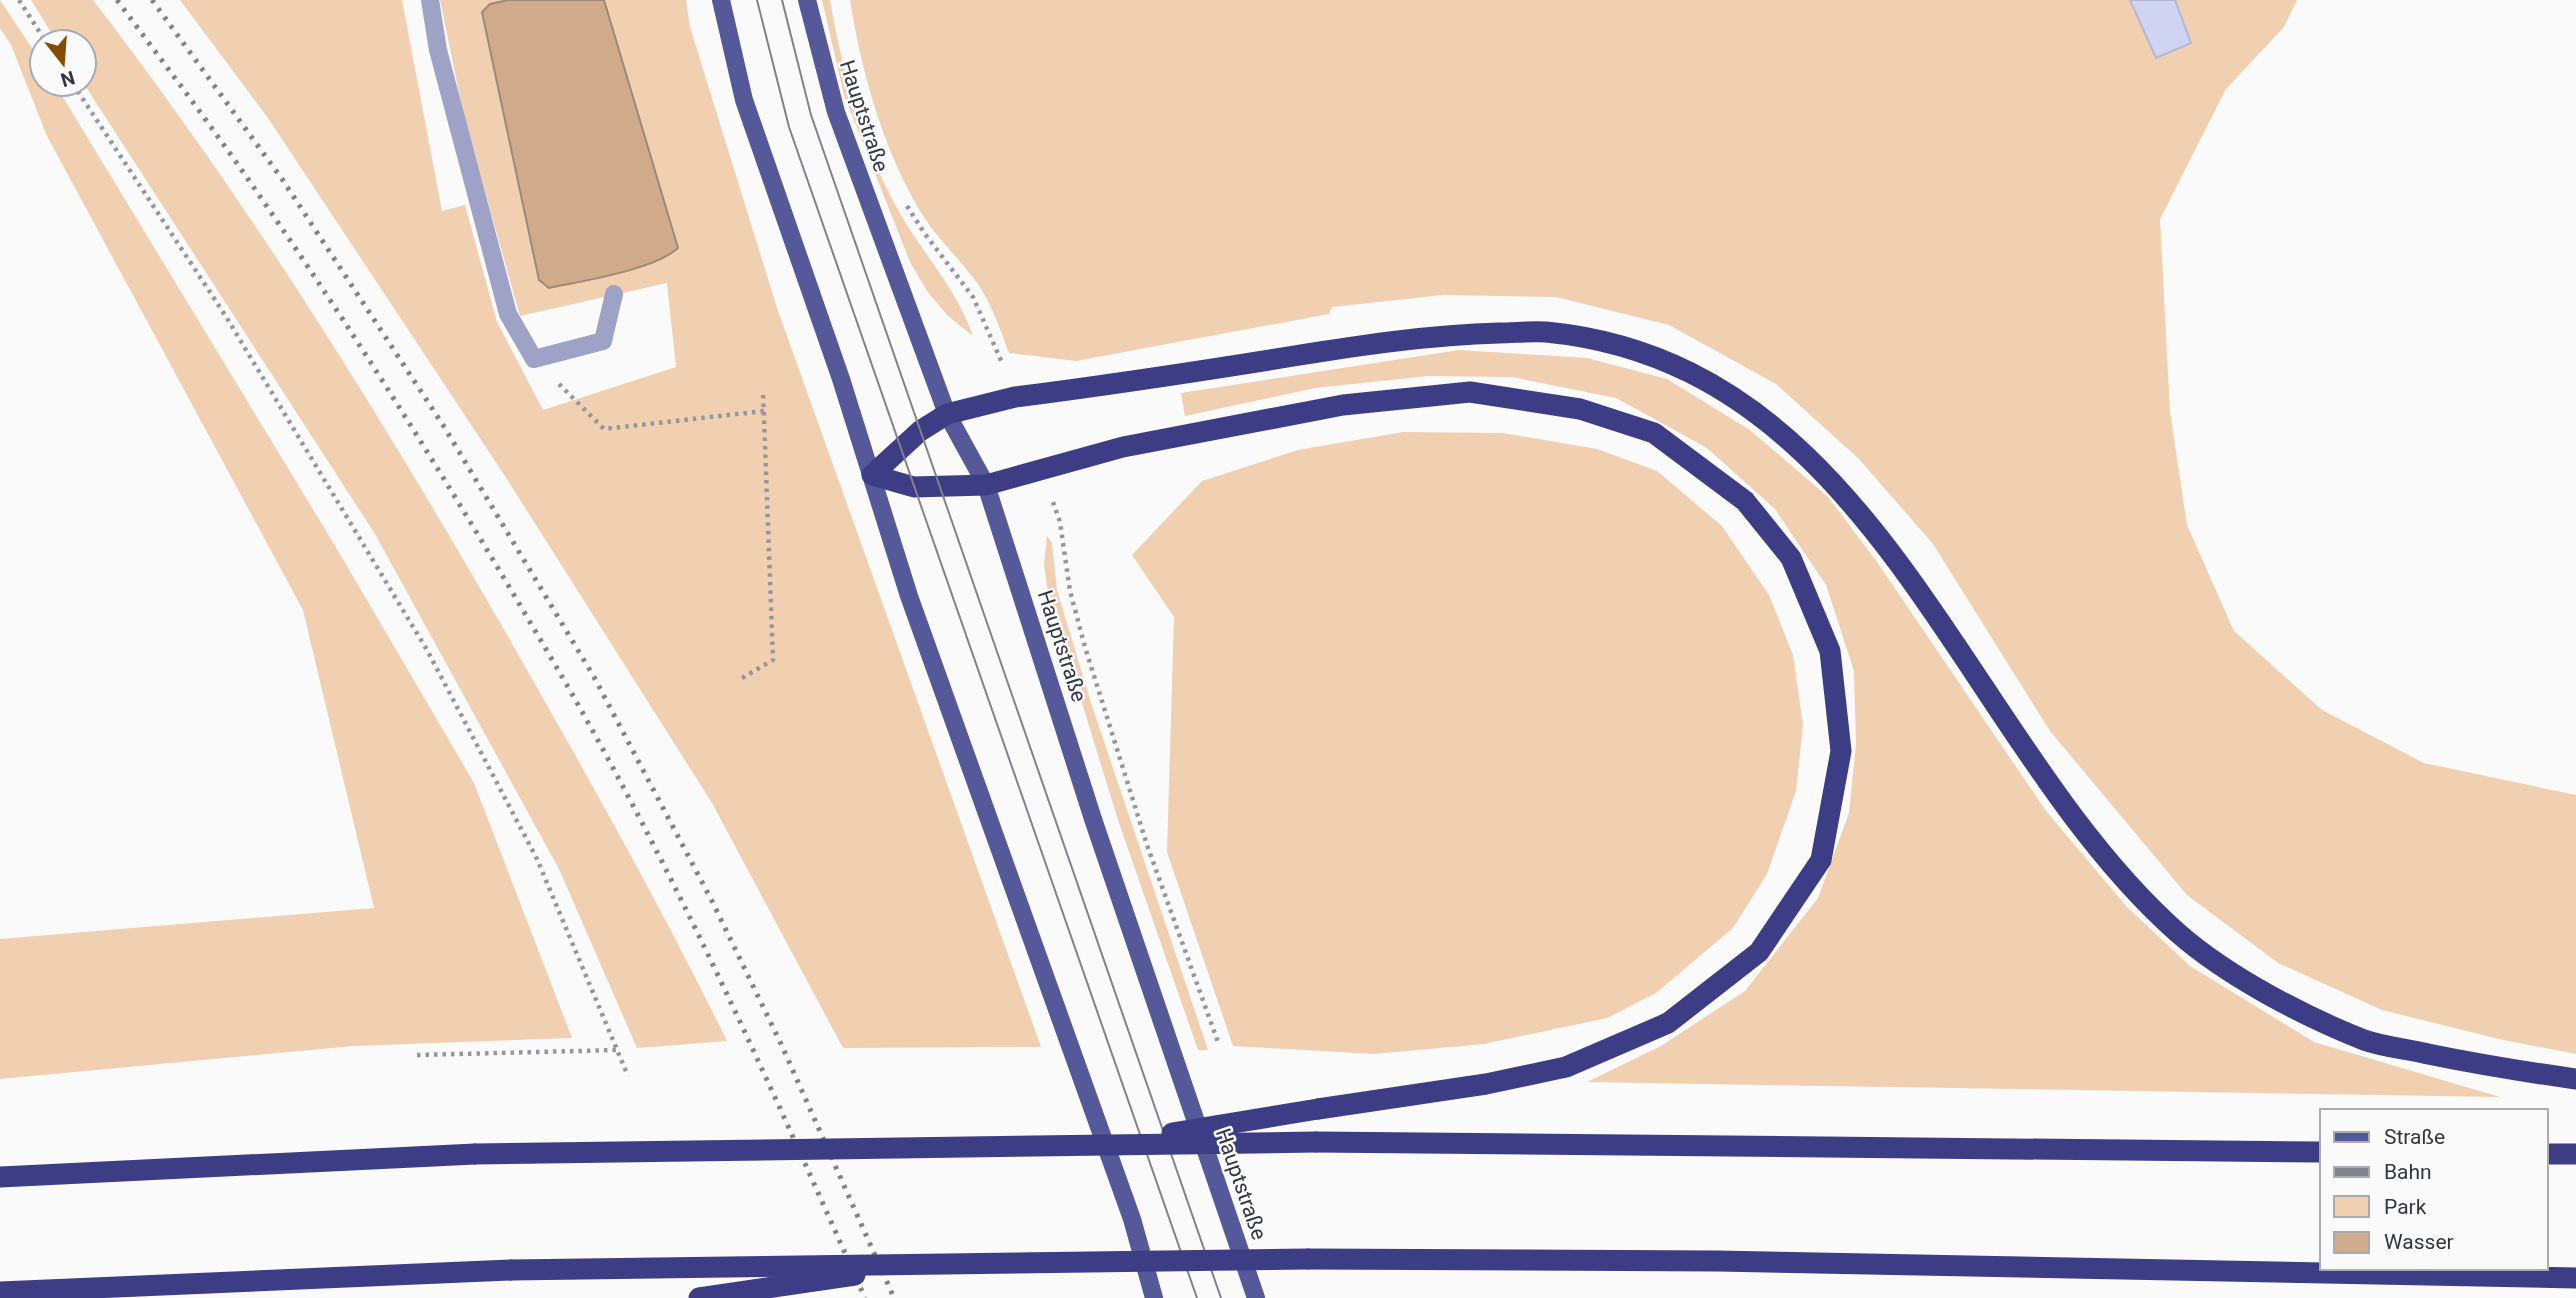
<svg xmlns="http://www.w3.org/2000/svg" width="2576" height="1298" viewBox="0 0 2576 1298" font-family="Roboto,sans-serif">
	<style>
		.green { fill: #f1cfb1 }
		.water { fill: #cfab8c; stroke: #a08876; stroke-width: 2 }
		.building { fill: #d0d4f3; stroke: #b3b7d5; stroke-width: 2 }
		.lines { fill: none; stroke-linecap: round; stroke-linejoin: round }
		.path { stroke: #96979d; stroke-width: 4.5; stroke-dasharray: 3.5 5; stroke-linecap: butt }
		.lane { stroke: #9ea2c7; stroke-width: 18 }
		.primary { stroke: #555999; stroke-width: 18 }
		.highway { stroke: #3d3d86; stroke-width: 21 }
		.tram { stroke: #82838a; stroke-width: 2 }
		.rail { stroke: #82838a; stroke-width: 5; stroke-dasharray: 3.5 7; stroke-linecap: butt }
		.highway-bridge { stroke: #3d3d86; stroke-width: 21 }
		.labels { text-anchor: middle; stroke-width: 5; stroke-linejoin: round; paint-order: stroke }
		.street-label { font-size: 21px; fill: #333541; stroke: #fafafa }
	</style>
	<rect width="100%" height="100%" fill="#fafafa"/>
	<g class="green">
		<polygon points="0,0 42,63 42,84 55,84 337,549 474,783 572,1038 353,1046 0,1079 0,939 374,908 303,610 47,136 11,45 0,28"/>
		<path d="M31,0H93C245,197 378,411 502,626C580,763 658,900 727,1041L637,1048L559,869L375,534L84,84V42H57Z"/>
		<polygon points="180,0 402,0 442,211 465,205 497,322 543,410 676,367 667,283 520,316 464,117 440,0 508,0 490,4 482,13 539,280 549,288 678,248 604,0 686,0 690,27 777,308 1041,1047 843,1048 712,803 505,476 268,118"/>
		<path d="M822,0H830C841,66 864,149 897,208C921,252 956,287 973,336L948,316L927,291L910,262L844,95Z"/>
		<path d="M850,0H2297L2284,27L2226,89L2160,219L2170,412L2187,525L2234,631L2322,710L2424,763L2576,795V1054L2499,1039L2382,1010L2278,963L2187,895L2050,731L1933,544L1859,459L1776,384L1669,325L1556,297L1443,295L1332,307L1329,314L1076,361L1009,353C999,326 990,299 972,276C953,252 931,232 916,204C881,142 861,69 850,0Z"/>
		<polygon points="1459,350 1587,358 1667,379 1750,430 1828,497 1877,562 2046,811 2127,907 2190,966 2314,1042 2500,1097 1587,1082 1661,1046 1745,991 1818,898 1849,813 1856,744 1854,671 1826,585 1775,509 1707,448 1616,398 1512,377 1428,376 1315,388 1185,416 1181,393"/>
		<polygon points="1403,432 1503,433 1597,449 1657,471 1722,526 1769,595 1793,655 1803,725 1796,791 1767,874 1733,928 1656,993 1607,1018 1484,1044 1374,1054 1233,1046 1167,852 1174,617 1132,555 1202,481 1298,450"/>
		<polygon points="1047,536 1052,543 1057,590 1092,706 1208,1050 1198,1050 1119,823 1048,593 1044,564"/>
	</g>
	<path class="water" d="M508,0H604L678,248C654,270 582,281 549,288L539,280L482,12L490,4Z"/>
	<polygon class="building" points="2130,0 2175,0 2191,43 2156,58"/>
	<g class="lines">
		<g class="path">
			<polyline points="19,0 46,42"/>
			<polyline points="73,84 225,315 427,650 537,859 628,1076"/>
			<polyline points="907,206 925,234 973,297 1003,365"/>
			<polyline points="559,384 604,429 764,411"/>
			<polyline points="1053,502 1060,522 1070,591 1085,647 1147,845 1219,1045"/>
			<polyline points="742,678 773,660 763,391"/>
			<polyline points="417,1055 617,1050"/>
		</g>
		<polyline class="lane" points="430,0 438,50 508,314 534,359 603,341 614,294"/>
		<g class="primary">
			<polyline points="721,0 744,100 841,379 909,596 1132,1219 1154,1298"/>
			<polyline points="807,0 836,112 947,414 986,485 1094,822 1256,1298"/>
		</g>
		<g class="highway">
			<path d="M1318,1109L1486,1084L1566,1067L1668,1023L1759,952L1821,860L1841,751L1830,651L1791,558L1745,501L1654,433L1580,409L1470,392L1343,405L1123,447L986,485L914,487L872,475L920,431L947,414L1015,397C1109,385 1201,371 1294,356C1362,345 1430,335 1499,333C1514,333 1530,331 1546,332C1879,364 1961,741 2178,933C2227,976 2303,1016 2364,1040C2384,1047 2407,1049 2428,1054C2477,1064 2526,1072 2576,1079"/>
			<polyline points="1316,1142 2322,1152"/>
			<polyline points="2546,1154 2576,1154"/>
			<polyline points="0,1177 475,1154"/>
			<polyline points="1308,1259 1717,1261 2576,1278"/>
			<polyline points="0,1292 511,1270"/>
		</g>
		<g class="tram">
			<polyline points="757,0 789,127 1197,1298"/>
			<polyline points="782,0 811,115 1221,1298"/>
		</g>
		<g class="rail">
			<path d="M117,0C165,65 214,129 259,195C370,355 471,520 568,687C681,884 773,1091 865,1298"/>
			<polyline points="152,0 282,179 443,425 594,677 712,901 782,1046 894,1298"/>
		</g>
		<g class="highway-bridge">
			<polyline points="1172,1133 1318,1109"/>
			<polyline points="475,1154 1316,1142"/>
			<polyline points="511,1270 1308,1259"/>
			<polyline points="699,1298 855,1275"/>
		</g>
	</g>
	<g class="labels">
		<g class="street-label">
			<text transform="translate(864 116) rotate(72)" y="7">Hauptstraße</text>
			<text transform="translate(1062 646) rotate(72)" y="7">Hauptstraße</text>
			<text transform="translate(1241 1184) rotate(71)" y="7">Hauptstraße</text>
		</g>
	</g>
	<rect x="2320" y="1109" width="228" height="161" fill="#fafafa" stroke="#aaabb0" stroke-width="2"/>
	<rect x="2334" y="1132" width="35" height="10" fill="#555999" stroke="#aaabb0" stroke-width="2"/>
	<text x="2384" y="1144" font-size="21" fill="#333541">Straße</text>
	<rect x="2334" y="1167" width="35" height="10" fill="#82838a" stroke="#aaabb0" stroke-width="2"/>
	<text x="2384" y="1179" font-size="21" fill="#333541">Bahn</text>
	<rect x="2334" y="1196" width="35" height="21" fill="#f1cfb1" stroke="#aaabb0" stroke-width="2"/>
	<text x="2384" y="1214" font-size="21" fill="#333541">Park</text>
	<rect x="2334" y="1232" width="35" height="21" fill="#cfab8c" stroke="#aaabb0" stroke-width="2"/>
	<text x="2384" y="1249" font-size="21" fill="#333541">Wasser</text>
	<g transform="translate(63 63) rotate(163)"><circle r="33" fill="#fafafa" stroke="#aaabb0" stroke-width="2"/>
	<path d="M0-5L12 26L0 18L-12 26Z" fill="#854c00"/>
	<text y="-10" font-size="19" font-weight="bold" text-anchor="middle" fill="#333541">N</text>
	</g>
</svg>
